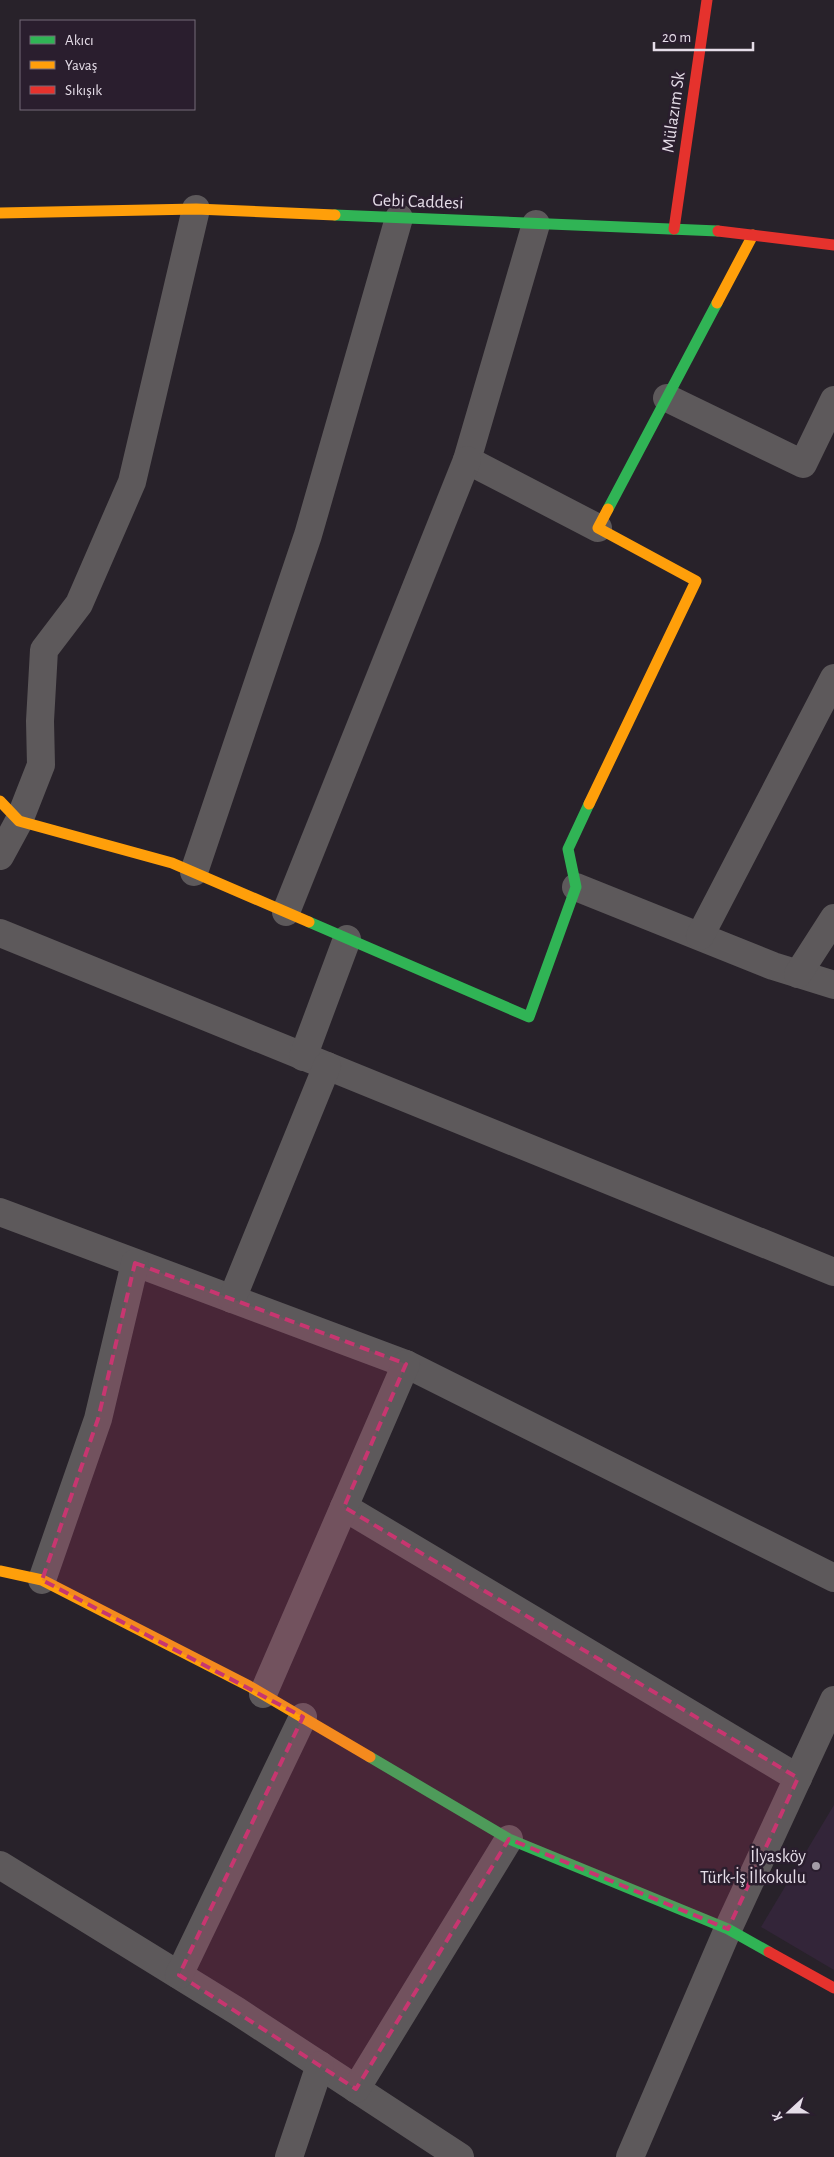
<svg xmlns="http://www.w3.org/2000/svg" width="834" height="2157" viewBox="0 0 834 2157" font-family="'Alegreya Sans',sans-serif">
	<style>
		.built { fill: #332539 }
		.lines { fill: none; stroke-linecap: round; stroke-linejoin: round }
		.street { stroke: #5d595b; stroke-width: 28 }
		.fast { stroke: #30b455; stroke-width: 11 }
		.slow { stroke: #ff9f0a; stroke-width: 11 }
		.jam { stroke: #e5322d; stroke-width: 11 }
		.marked { fill: #c73670; fill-opacity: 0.2; stroke: #c73670; stroke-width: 4; stroke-dasharray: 10 6; stroke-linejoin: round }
		.poi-dot { fill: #a39ca6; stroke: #2a1e2e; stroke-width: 2 }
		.labels { text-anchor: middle; stroke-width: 5; stroke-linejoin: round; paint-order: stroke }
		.street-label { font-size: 18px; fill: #e5dde8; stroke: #2a1e2e }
		.poi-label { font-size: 18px; fill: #e5dde8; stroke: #2a1e2e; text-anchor: end }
	</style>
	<rect width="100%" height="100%" fill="#28222a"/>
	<polygon class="built" points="834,1805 834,1970 761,1927"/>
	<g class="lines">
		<g class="street">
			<polyline points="536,224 467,460 598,528"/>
			<polyline points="667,398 803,464 834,400"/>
			<polyline points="0,856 19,821 41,765 40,721 44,650 79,604 132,482 196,209"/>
			<polyline points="194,872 308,535 399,218"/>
			<polyline points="576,887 773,966 834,985"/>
			<polyline points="286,912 467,460"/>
			<polyline points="0,933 834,1272"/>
			<polyline points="700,936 834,678"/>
			<polyline points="798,974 834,918"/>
			<polyline points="303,1057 347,939"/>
			<polyline points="0,1212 406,1364 834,1578"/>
			<polyline points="232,1299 327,1066"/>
			<polyline points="344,1507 798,1778"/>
			<polyline points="42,1580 98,1419 135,1263"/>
			<polyline points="263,1694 406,1364"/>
			<polyline points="0,1865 237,2011 460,2157"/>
			<polyline points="179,1975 303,1717"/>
			<polyline points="356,2089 509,1839"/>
			<polyline points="289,2157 320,2065"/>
			<polyline points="630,2157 728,1929 834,1700"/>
		</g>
		<g class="fast">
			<polyline points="335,215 718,231"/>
			<polyline points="608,509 717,303"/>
			<polyline points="309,922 529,1017 576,887 568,849 589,804"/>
			<polyline points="370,1757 509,1839 728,1929 769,1952"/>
		</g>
		<g class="slow">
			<polyline points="0,213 196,209 335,215"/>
			<polyline points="717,303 753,235"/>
			<polyline points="0,801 19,821 172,863 309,922"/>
			<polyline points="589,804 696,581 598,528 608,509"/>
			<polyline points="0,1571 42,1580 249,1686 370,1757"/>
		</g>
		<g class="jam">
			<polyline points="674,229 707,0"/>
			<polyline points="718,231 834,245"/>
			<polyline points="769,1952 834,1988"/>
		</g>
	</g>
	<path class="marked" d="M135,1263L406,1364L344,1507L798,1778L728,1929L509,1839L356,2089L179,1975L303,1717L42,1580L98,1419Z"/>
	<circle class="poi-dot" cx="816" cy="1866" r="5"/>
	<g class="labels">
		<g class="street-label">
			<text transform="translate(673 112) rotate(-82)" y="6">Mülazım Sk</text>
			<text transform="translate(418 201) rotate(2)" y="6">Gebi Caddesi</text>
		</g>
		<g class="poi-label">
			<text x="806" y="1862">İlyasköy<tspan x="806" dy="21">Türk-İş İlkokulu</tspan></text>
		</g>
	</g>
	<rect x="20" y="20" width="175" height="90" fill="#2a1e2e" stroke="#756a78"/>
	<rect x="30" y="36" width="25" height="8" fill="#30b455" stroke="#756a78"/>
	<text x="65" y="45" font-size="15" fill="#e5dde8">Akıcı</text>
	<rect x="30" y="61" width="25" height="8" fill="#ff9f0a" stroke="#756a78"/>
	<text x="65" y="70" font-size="15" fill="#e5dde8">Yavaş</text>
	<rect x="30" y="86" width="25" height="8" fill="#e5322d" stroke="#756a78"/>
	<text x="65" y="95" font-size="15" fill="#e5dde8">Sıkışık</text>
	<g transform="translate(789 2112) rotate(249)" stroke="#2a1e2e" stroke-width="4" paint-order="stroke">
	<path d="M0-4L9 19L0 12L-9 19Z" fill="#e5dde8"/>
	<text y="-8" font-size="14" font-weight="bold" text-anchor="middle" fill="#e5dde8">K</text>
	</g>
	<path d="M654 42v8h99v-8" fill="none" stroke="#e5dde8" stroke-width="2.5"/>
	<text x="662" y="42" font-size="15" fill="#e5dde8" stroke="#2a1e2e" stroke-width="4" paint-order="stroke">20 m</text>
</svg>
